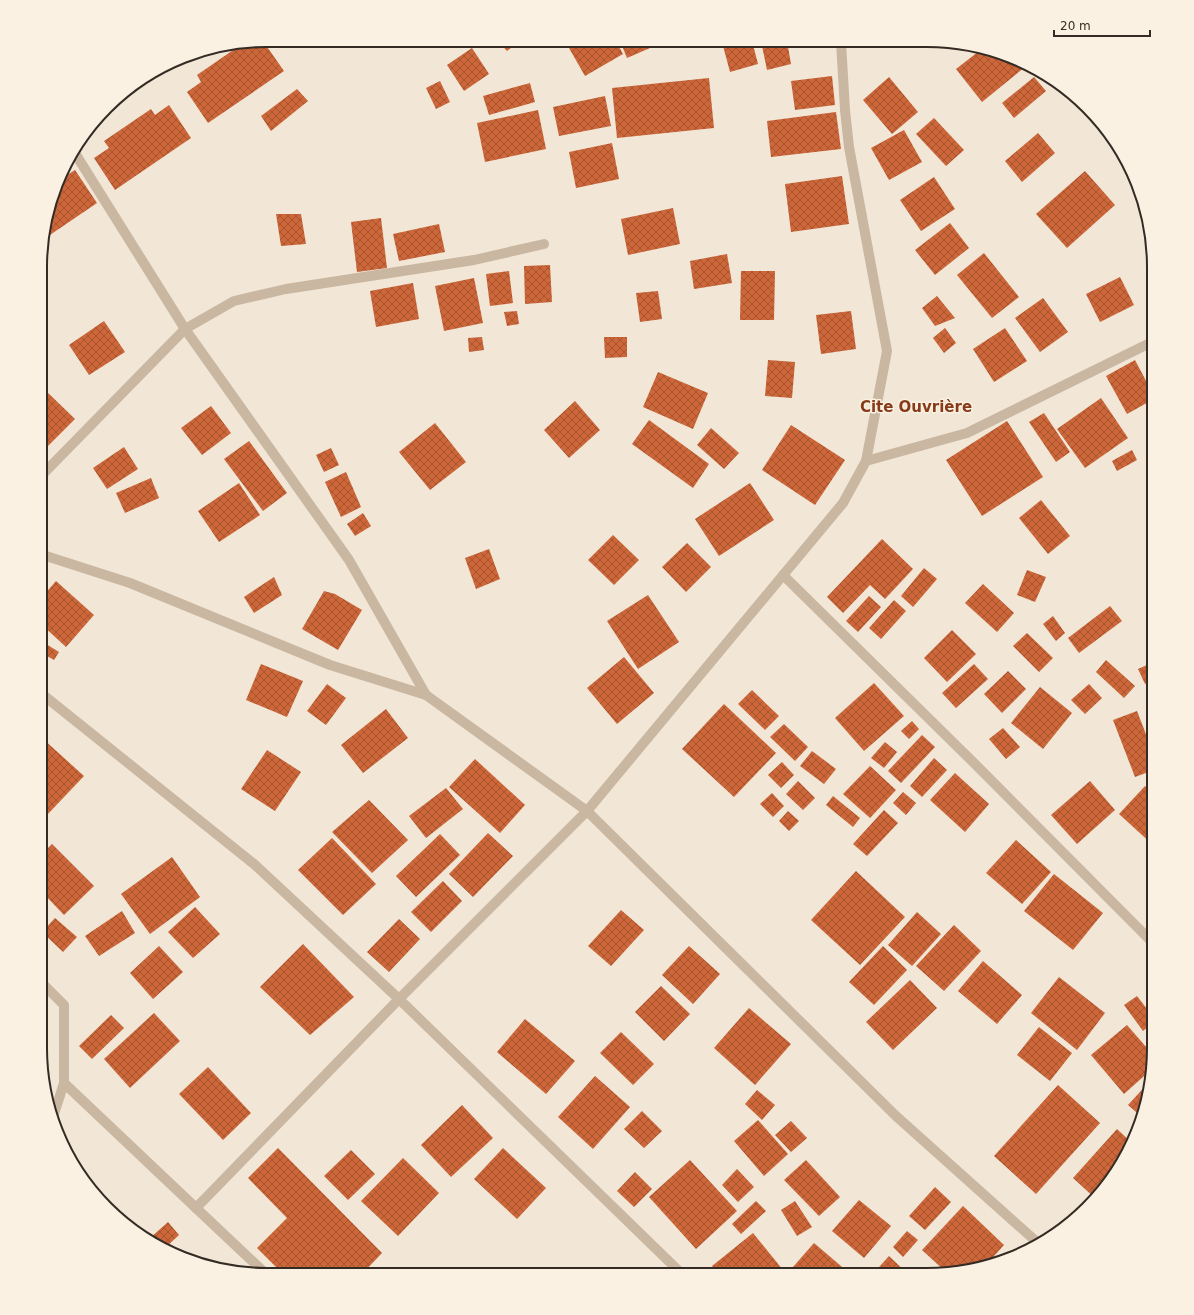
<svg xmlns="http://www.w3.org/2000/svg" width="1194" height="1315" viewBox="0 0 1194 1315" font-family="'DejaVu Sans',sans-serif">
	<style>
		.building { fill: url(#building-cross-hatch) }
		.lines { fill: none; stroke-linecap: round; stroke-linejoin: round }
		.minor { stroke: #cab7a2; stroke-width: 10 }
		.labels { text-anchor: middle; stroke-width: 3; stroke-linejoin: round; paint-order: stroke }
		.district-label { font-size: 15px; font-weight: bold; fill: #883b19; stroke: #faf1e2 }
		.rim { fill: none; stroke: #342b25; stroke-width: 2 }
	</style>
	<defs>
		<pattern id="building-cross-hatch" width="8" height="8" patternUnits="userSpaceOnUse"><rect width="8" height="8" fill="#cd6639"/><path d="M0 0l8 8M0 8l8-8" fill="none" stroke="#a75430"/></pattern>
	</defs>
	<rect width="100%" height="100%" fill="#f2e7d6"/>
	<g class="building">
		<polygon points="260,41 263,41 284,71 208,123 187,92 201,82 197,75 242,44 244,44 248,48"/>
		<polygon points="498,41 520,41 507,51"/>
		<polygon points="565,41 616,41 623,54 585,76"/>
		<polygon points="620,41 666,41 627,58"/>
		<polygon points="726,41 752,41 758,64 730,72 722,42"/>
		<polygon points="761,41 787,41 791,64 767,70"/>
		<polygon points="472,48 489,74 464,91 447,65"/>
		<polygon points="983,48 1000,52 1021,62 1025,67 982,102 956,69"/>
		<polygon points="832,76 835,105 795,110 791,81"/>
		<polygon points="889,77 918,112 892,134 863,100"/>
		<polygon points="1034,77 1046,91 1014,118 1002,103"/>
		<polygon points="148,78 150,80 107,109 118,96"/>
		<polygon points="709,78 714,128 617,138 612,88"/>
		<polygon points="440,81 450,102 436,109 426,88"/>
		<polygon points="530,83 535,102 489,115 483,96"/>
		<polygon points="297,89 308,101 271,131 261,116"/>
		<polygon points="605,96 611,126 559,136 553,107"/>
		<polygon points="169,105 191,138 115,190 94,158 109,148 104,141 151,109 155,115"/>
		<polygon points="538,110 546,149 485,162 477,123"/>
		<polygon points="836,112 841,149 771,157 767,121"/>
		<polygon points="934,118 964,150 946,166 916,134"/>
		<polygon points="904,130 922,162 889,180 871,148"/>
		<polygon points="1038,133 1055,153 1022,182 1005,161"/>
		<polygon points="612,143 619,179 576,188 569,152"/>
		<polygon points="75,170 97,203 44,239 44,223 61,179"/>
		<polygon points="1085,171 1115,205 1067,248 1036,214"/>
		<polygon points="842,176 849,224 791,232 785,184"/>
		<polygon points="934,177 955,209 921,231 900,200"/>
		<polygon points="673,208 680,244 628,255 621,219"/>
		<polygon points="276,214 301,214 306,244 281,246"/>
		<polygon points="381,218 387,268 357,272 351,222"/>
		<polygon points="950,223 969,248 935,275 915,250"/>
		<polygon points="439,224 445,252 399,261 393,234"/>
		<polygon points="984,253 1019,297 992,318 957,275"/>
		<polygon points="727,254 732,283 694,289 690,261"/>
		<polygon points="550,265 552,302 525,304 524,266"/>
		<polygon points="509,271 513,303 490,306 486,274"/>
		<polygon points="741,271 775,271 774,320 740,320"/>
		<polygon points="1120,277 1134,305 1100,322 1086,294"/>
		<polygon points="474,278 483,323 444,331 435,286"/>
		<polygon points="413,283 419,319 376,327 370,291"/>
		<polygon points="658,291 662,319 640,322 636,293"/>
		<polygon points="937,296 955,318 935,326 922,308"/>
		<polygon points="1043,298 1068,332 1040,352 1015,318"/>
		<polygon points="517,311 519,324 507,326 504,312"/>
		<polygon points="851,311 856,349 821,354 816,315"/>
		<polygon points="104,321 125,352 89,375 69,345"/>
		<polygon points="945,328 956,343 944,353 933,338"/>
		<polygon points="1005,328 1027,361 994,382 973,349"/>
		<polygon points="482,337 484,350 469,352 468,338"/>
		<polygon points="604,337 627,337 627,357 605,358"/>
		<polygon points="768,360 795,362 792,398 765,396"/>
		<polygon points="1135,360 1154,396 1154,399 1127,414 1106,376"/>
		<polygon points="658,372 708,393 693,429 643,407"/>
		<polygon points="44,389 75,419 43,451"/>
		<polygon points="1101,398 1128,438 1085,468 1057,429"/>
		<polygon points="575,401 600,430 569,458 544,430"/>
		<polygon points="211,406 231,433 202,455 181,428"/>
		<polygon points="1044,413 1070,452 1056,462 1029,422"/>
		<polygon points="649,420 709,464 693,488 632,444"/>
		<polygon points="1007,421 1043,477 982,516 946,460"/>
		<polygon points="435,423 466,462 430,490 399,452"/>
		<polygon points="791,425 845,460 815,505 762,470"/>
		<polygon points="711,428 739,453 724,469 697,445"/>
		<polygon points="249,441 287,493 263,511 224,459"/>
		<polygon points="124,447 138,469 107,489 93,468"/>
		<polygon points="331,448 339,465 324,472 316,455"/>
		<polygon points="1132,450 1137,460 1117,471 1112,461"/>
		<polygon points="1154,450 1154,466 1146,456"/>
		<polygon points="346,472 361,507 341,517 325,482"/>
		<polygon points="151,478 159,498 125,513 116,493"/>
		<polygon points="239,483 260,515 219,542 198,511"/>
		<polygon points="750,483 774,520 719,556 695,519"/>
		<polygon points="1041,500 1070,536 1048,554 1019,518"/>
		<polygon points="363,513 371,526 355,536 347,524"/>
		<polygon points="613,535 639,560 614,585 588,560"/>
		<polygon points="1154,538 1154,548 1150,541"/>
		<polygon points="882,539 913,569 885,599 870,585 843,613 827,597"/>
		<polygon points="687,543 711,567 686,592 662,567"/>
		<polygon points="489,549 500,579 476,589 465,558"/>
		<polygon points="924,568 937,579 913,607 901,596"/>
		<polygon points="1027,570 1046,577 1035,602 1017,595"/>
		<polygon points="274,577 282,595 254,613 244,597"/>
		<polygon points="56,581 94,615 66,647 42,625 43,596"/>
		<polygon points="983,584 1014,613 997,632 965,603"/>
		<polygon points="324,591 335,594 362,610 338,650 302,629"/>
		<polygon points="648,595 679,642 638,669 607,621"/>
		<polygon points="869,596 881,607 858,632 846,621"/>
		<polygon points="894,600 906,611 881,639 869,628"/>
		<polygon points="1110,606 1122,621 1079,653 1068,638"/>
		<polygon points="1053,616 1065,633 1056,641 1043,624"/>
		<polygon points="952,630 976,654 947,682 924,658"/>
		<polygon points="1027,633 1053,658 1039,672 1013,646"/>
		<polygon points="46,644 59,652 54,660 42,653"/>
		<polygon points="1154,647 1154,665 1146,651"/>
		<polygon points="624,657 654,693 617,724 587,688"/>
		<polygon points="1106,660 1135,686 1124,698 1096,672"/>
		<polygon points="261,664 303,681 287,717 246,700"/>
		<polygon points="974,664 988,679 956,708 942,693"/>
		<polygon points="1147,665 1154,680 1145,684 1138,669"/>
		<polygon points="1008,671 1026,689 1002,713 984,694"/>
		<polygon points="874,683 904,716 864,751 835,718"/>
		<polygon points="327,684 346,698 326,725 307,711"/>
		<polygon points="1089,684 1102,698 1085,714 1071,700"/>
		<polygon points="1040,687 1072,713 1043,749 1011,723"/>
		<polygon points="752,690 779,716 765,730 738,704"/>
		<polygon points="724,704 776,753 734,797 682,749"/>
		<polygon points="386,709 408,738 363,773 341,745"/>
		<polygon points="1137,711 1154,755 1154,770 1135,777 1113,720"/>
		<polygon points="912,721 919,729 909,739 901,731"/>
		<polygon points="784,724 808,747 795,761 770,737"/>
		<polygon points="1003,728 1020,747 1006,759 989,739"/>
		<polygon points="922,735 935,747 901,783 888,771"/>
		<polygon points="42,738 84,776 46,816 42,812"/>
		<polygon points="885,742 897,752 884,768 871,758"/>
		<polygon points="267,750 301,772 275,811 241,789"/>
		<polygon points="812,751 836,769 824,784 800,766"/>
		<polygon points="934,758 947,770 922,797 910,786"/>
		<polygon points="475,759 525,805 500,833 449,787"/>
		<polygon points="782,762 794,775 781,788 768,775"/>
		<polygon points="870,766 896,790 870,818 843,794"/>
		<polygon points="955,773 989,804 965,832 930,800"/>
		<polygon points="798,781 815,798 803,810 786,794"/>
		<polygon points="1090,781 1115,810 1077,844 1051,815"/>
		<polygon points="1145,786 1154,794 1154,846 1119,814"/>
		<polygon points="446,788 463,809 426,838 409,816"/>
		<polygon points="903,792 916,803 906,815 893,803"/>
		<polygon points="772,793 784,806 773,817 760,804"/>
		<polygon points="833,796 860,818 853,827 826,805"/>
		<polygon points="369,800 408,840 372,873 332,832"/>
		<polygon points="884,810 898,823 867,856 853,844"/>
		<polygon points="788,811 799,821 789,831 779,821"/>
		<polygon points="488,833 513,856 473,897 449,874"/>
		<polygon points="440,834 460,855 416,897 396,876"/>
		<polygon points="332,838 376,884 343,915 298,870"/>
		<polygon points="1016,840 1051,872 1022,904 986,873"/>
		<polygon points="52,844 94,886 64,915 41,891 41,855"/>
		<polygon points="172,857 200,897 150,934 121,894"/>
		<polygon points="856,871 905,917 860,965 811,920"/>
		<polygon points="1054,874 1103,913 1073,950 1024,911"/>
		<polygon points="443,881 462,901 431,932 411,912"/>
		<polygon points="195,907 220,934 193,958 168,932"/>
		<polygon points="621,910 644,930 611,966 588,946"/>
		<polygon points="122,911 135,933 99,956 85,936"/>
		<polygon points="917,912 941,934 912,966 888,945"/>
		<polygon points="55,918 77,937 63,952 42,932"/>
		<polygon points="399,919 420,939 389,972 367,952"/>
		<polygon points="954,925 981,951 944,991 916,966"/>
		<polygon points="303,944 354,997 310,1035 260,987"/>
		<polygon points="159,946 183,972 153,999 130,973"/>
		<polygon points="689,946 720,974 693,1004 662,975"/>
		<polygon points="883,946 907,970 874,1005 849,982"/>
		<polygon points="983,961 1022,995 997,1024 958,991"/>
		<polygon points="1059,977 1105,1013 1077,1050 1031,1013"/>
		<polygon points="910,980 937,1008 893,1050 866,1022"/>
		<polygon points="661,986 690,1014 664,1041 635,1012"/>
		<polygon points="1137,996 1154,1018 1154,1022 1143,1031 1124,1005"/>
		<polygon points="749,1008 791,1044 755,1085 714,1048"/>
		<polygon points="154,1013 180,1041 130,1088 104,1059"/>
		<polygon points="111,1015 124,1028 92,1059 79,1046"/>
		<polygon points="525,1019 575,1061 546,1094 497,1052"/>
		<polygon points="1127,1025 1154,1056 1154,1063 1152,1069 1124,1094 1091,1055"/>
		<polygon points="1039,1027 1072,1053 1050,1081 1017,1055"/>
		<polygon points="621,1032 654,1064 633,1085 600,1053"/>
		<polygon points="208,1067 251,1113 223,1140 179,1094"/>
		<polygon points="595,1076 630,1107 593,1149 558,1117"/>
		<polygon points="1151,1080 1146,1107 1142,1117 1128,1105"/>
		<polygon points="1058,1085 1100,1123 1036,1194 994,1156"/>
		<polygon points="757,1090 775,1105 762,1120 745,1104"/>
		<polygon points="462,1105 493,1138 451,1177 421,1145"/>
		<polygon points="642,1111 662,1131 644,1148 624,1129"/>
		<polygon points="758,1120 788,1154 764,1176 734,1141"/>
		<polygon points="791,1121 807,1138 791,1152 775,1135"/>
		<polygon points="1117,1129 1131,1142 1124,1161 1096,1199 1073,1178"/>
		<polygon points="278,1148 382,1253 361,1275 284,1275 257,1248 287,1218 248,1178"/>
		<polygon points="503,1148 546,1188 517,1219 474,1179"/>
		<polygon points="351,1150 375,1174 348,1200 324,1176"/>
		<polygon points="403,1158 439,1193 398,1236 361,1201"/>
		<polygon points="690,1160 737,1211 696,1249 649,1197"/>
		<polygon points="806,1160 840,1197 819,1216 784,1180"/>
		<polygon points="737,1169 754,1187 738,1202 722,1185"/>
		<polygon points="635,1172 652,1189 634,1207 617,1191"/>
		<polygon points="935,1187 951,1202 925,1230 909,1216"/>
		<polygon points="859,1200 891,1226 864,1258 832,1231"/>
		<polygon points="756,1201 766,1211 741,1234 732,1224"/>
		<polygon points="795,1201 812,1227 797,1236 781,1210"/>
		<polygon points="963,1206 1004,1245 985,1266 947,1273 922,1250"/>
		<polygon points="168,1222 179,1235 164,1249 156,1246 150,1238"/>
		<polygon points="907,1231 918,1240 903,1257 893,1247"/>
		<polygon points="753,1233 783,1270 777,1275 719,1275 712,1266"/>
		<polygon points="814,1243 848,1272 847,1275 786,1275"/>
		<polygon points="889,1256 909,1275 872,1275"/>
	</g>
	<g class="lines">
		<g class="minor">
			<polyline points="73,150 185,329 349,560 426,695"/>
			<polyline points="866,461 967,433 1154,341"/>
			<polyline points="43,474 185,329 234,301 286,289 474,260 544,244"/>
			<polyline points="43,555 130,583 330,665 426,695 587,811 896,1116 1039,1244"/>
			<polyline points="783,575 972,761 1154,944"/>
			<polyline points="42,694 254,864 399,999 683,1275"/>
			<polyline points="41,982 64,1005 64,1083 196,1208"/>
			<polyline points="52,1120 64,1083"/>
			<polyline points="267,1275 196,1208 399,999 587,811 843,503 866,461 887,351 849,147 845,110 841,42"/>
		</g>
	</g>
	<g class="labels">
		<g class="district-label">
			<text x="916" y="412">Cite Ouvrière</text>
		</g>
	</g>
	<path d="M0 0H1194V1315H0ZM267 47H927A220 220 0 0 1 1147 267V1048A220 220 0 0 1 927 1268H267A220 220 0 0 1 47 1048V267A220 220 0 0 1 267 47Z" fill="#faf1e2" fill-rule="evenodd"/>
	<path class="rim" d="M267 47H927A220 220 0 0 1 1147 267V1048A220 220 0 0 1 927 1268H267A220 220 0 0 1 47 1048V267A220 220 0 0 1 267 47Z"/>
	<path d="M1054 30v6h96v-6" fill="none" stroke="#342b25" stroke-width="2"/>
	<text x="1060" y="30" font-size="12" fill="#342b25" stroke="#faf1e2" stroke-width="3" paint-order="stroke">20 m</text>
</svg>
